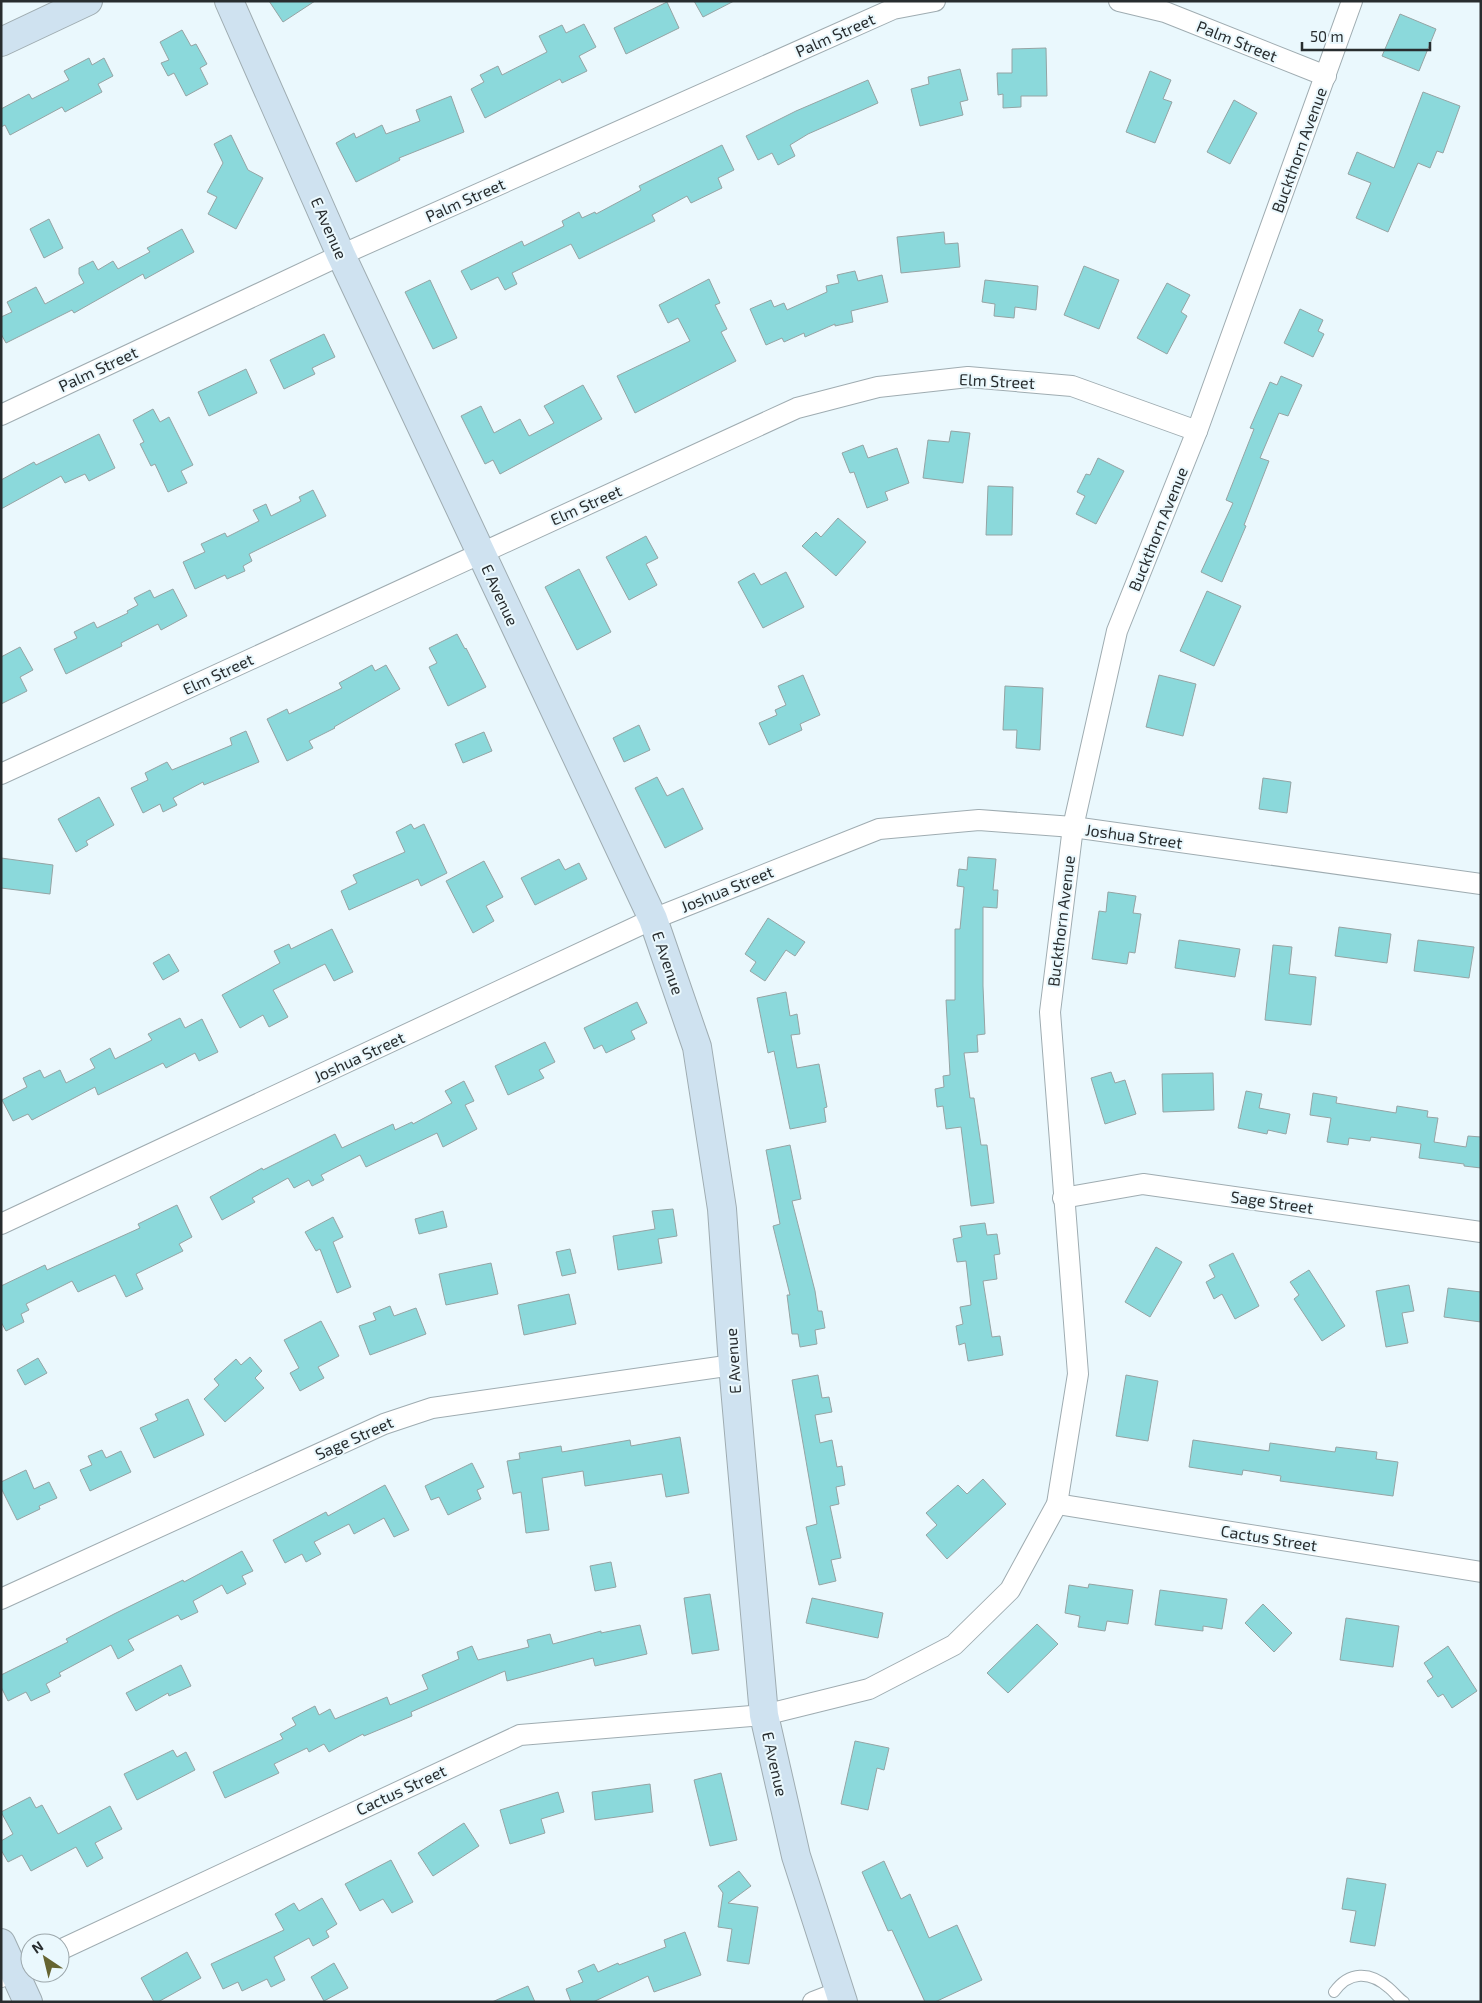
<svg xmlns="http://www.w3.org/2000/svg" width="1482" height="2003" viewBox="0 0 1482 2003" font-family="'Exo 2',sans-serif">
	<style>
		.building { fill: #8bd9db; stroke: #95a4a4 }
		.lines { fill: none; stroke-linecap: round; stroke-linejoin: round }
		.lane-casing { stroke: #9facb1; stroke-width: 12 }
		.street-casing { stroke: #9facb1; stroke-width: 22 }
		.secondary-casing { stroke: #9facb1; stroke-width: 30 }
		.lane { stroke: #fff; stroke-width: 10 }
		.street { stroke: #fff; stroke-width: 20 }
		.secondary { stroke: #cfe2f0; stroke-width: 28 }
		.labels { text-anchor: middle; stroke-width: 4; stroke-linejoin: round; paint-order: stroke }
		.street-label { font-size: 16px; fill: #282d2f; stroke: #eaf8fd }
	</style>
	<rect width="100%" height="100%" fill="#eaf8fd"/>
	<g class="building">
		<polygon points="269,1 315,1 283,22"/>
		<polygon points="694,1 734,1 703,17"/>
		<polygon points="667,2 679,28 626,54 614,28"/>
		<polygon points="1400,14 1436,29 1419,71 1382,56"/>
		<polygon points="584,24 596,47 579,56 587,71 562,83 560,79 485,118 471,89 484,82 480,75 498,66 502,75 547,52 539,36 562,25 566,33"/>
		<polygon points="182,30 191,46 196,44 207,64 200,68 208,84 186,96 174,73 168,76 161,63 169,60 160,42"/>
		<polygon points="1046,48 1047,96 1021,96 1021,107 1003,108 1003,94 998,95 997,73 1012,73 1012,49"/>
		<polygon points="89,58 92,65 104,58 113,76 98,84 102,92 65,112 62,107 10,135 5,125 1,127 1,109 29,94 32,99 69,80 64,71"/>
		<polygon points="960,69 968,100 960,102 963,115 920,126 911,89 929,84 928,77"/>
		<polygon points="1150,71 1171,80 1163,99 1172,102 1155,143 1126,132"/>
		<polygon points="868,80 878,103 808,134 790,145 795,156 778,165 772,153 758,160 746,136 796,111"/>
		<polygon points="1423,92 1460,106 1443,153 1437,151 1430,168 1418,163 1388,232 1356,218 1371,183 1348,174 1357,152 1394,168"/>
		<polygon points="451,96 464,132 399,158 400,160 356,182 336,143 354,133 356,138 382,125 386,134 420,121 416,110"/>
		<polygon points="1234,100 1257,113 1230,164 1207,152"/>
		<polygon points="231,135 248,170 263,178 236,229 208,214 217,197 207,192 223,163 214,144"/>
		<polygon points="722,145 734,170 718,178 722,188 691,203 687,196 652,215 655,221 579,259 571,244 512,273 517,284 505,290 498,277 471,290 461,271 522,241 524,246 564,226 562,221 579,212 582,218 595,212 596,214 641,190 639,186"/>
		<polygon points="49,219 63,248 44,258 30,229"/>
		<polygon points="182,229 194,252 145,279 143,274 74,313 72,310 6,343 1,334 1,317 12,312 7,302 36,287 45,304 84,283 79,274 79,268 93,261 98,270 113,261 118,269 150,252 147,248"/>
		<polygon points="944,232 945,244 958,243 960,267 901,273 897,237"/>
		<polygon points="1084,266 1119,280 1099,329 1064,315"/>
		<polygon points="855,271 858,281 882,275 888,302 851,311 853,322 835,326 835,324 805,337 804,333 784,342 782,338 766,345 750,309 771,300 774,307 784,303 787,310 827,292 826,286 839,283 837,275"/>
		<polygon points="709,279 720,303 715,305 727,329 721,332 736,361 635,413 617,376 690,341 678,318 668,323 659,305"/>
		<polygon points="430,280 457,338 433,349 405,292"/>
		<polygon points="985,280 1038,286 1036,310 1015,307 1014,318 994,316 995,304 982,302"/>
		<polygon points="1167,283 1190,295 1181,312 1187,316 1167,354 1137,338"/>
		<polygon points="1300,309 1323,320 1318,331 1324,334 1313,357 1284,343"/>
		<polygon points="324,334 335,357 312,368 315,374 284,389 270,360"/>
		<polygon points="246,369 257,393 209,416 198,392"/>
		<polygon points="1281,376 1302,385 1288,416 1279,413 1260,458 1269,461 1244,525 1246,526 1222,582 1201,572 1233,503 1226,500 1254,429 1250,428 1270,382 1277,385"/>
		<polygon points="583,385 602,419 500,474 493,460 485,464 461,416 481,406 494,433 520,419 529,436 554,423 544,406"/>
		<polygon points="153,409 160,422 169,417 193,465 181,471 187,483 168,492 155,464 151,466 140,444 144,442 133,420"/>
		<polygon points="951,431 970,433 963,483 923,478 928,440 949,442"/>
		<polygon points="99,434 115,468 89,481 85,474 65,483 61,476 1,509 1,480 34,462 36,465"/>
		<polygon points="863,445 868,458 897,448 909,483 885,492 888,500 867,508 854,472 850,473 842,453"/>
		<polygon points="1098,458 1124,471 1096,524 1076,514 1085,496 1077,492 1086,474 1090,475"/>
		<polygon points="988,486 1013,487 1012,535 986,535"/>
		<polygon points="313,490 326,516 249,554 252,561 243,566 245,571 227,579 225,575 195,589 183,562 205,552 201,544 225,533 227,537 259,521 253,510 266,504 271,516 301,501 299,497"/>
		<polygon points="838,518 866,542 836,576 802,546 816,532 821,537"/>
		<polygon points="646,536 658,558 646,564 657,585 629,600 606,557"/>
		<polygon points="579,569 611,632 577,650 545,587"/>
		<polygon points="786,572 804,607 763,628 738,582 754,573 761,585"/>
		<polygon points="173,589 187,616 161,630 158,624 121,643 122,646 66,674 54,649 77,638 74,632 94,622 97,628 128,613 127,611 138,605 134,598 150,590 154,598"/>
		<polygon points="1207,591 1241,606 1214,666 1180,651"/>
		<polygon points="457,634 465,649 466,648 486,687 448,706 429,667 437,663 429,648"/>
		<polygon points="20,647 33,670 20,677 27,691 1,704 1,657"/>
		<polygon points="372,665 375,671 386,665 400,689 334,727 335,728 309,741 313,748 287,761 267,719 287,709 289,714 342,688 339,683"/>
		<polygon points="803,675 820,715 800,724 802,730 769,745 759,723 777,715 775,710 786,705 778,686"/>
		<polygon points="1159,675 1196,684 1183,736 1146,727"/>
		<polygon points="1005,686 1043,688 1040,750 1016,748 1017,730 1003,730"/>
		<polygon points="639,725 650,750 624,762 613,738"/>
		<polygon points="246,731 259,762 204,785 203,782 173,798 177,805 163,812 160,804 143,813 131,788 148,780 145,773 167,762 172,770 232,745 230,738"/>
		<polygon points="484,732 492,751 463,763 455,744"/>
		<polygon points="657,777 667,796 683,788 703,829 665,848 635,788"/>
		<polygon points="1263,778 1291,782 1287,813 1259,809"/>
		<polygon points="99,797 114,825 86,841 88,845 76,852 58,819"/>
		<polygon points="411,824 414,829 424,824 447,873 421,886 418,879 349,910 341,891 357,883 353,875 405,852 396,832"/>
		<polygon points="968,857 996,859 993,890 998,890 997,908 983,907 983,986 985,1034 977,1035 978,1052 964,1053 970,1098 974,1098 981,1145 987,1145 994,1203 971,1206 961,1127 946,1129 943,1106 937,1107 935,1089 944,1087 943,1076 950,1075 946,1000 955,1000 955,929 960,929 964,887 957,886 959,869 967,870"/>
		<polygon points="1,858 53,865 50,894 1,888"/>
		<polygon points="559,859 565,870 579,863 587,879 535,905 521,878"/>
		<polygon points="484,861 503,897 486,906 494,921 473,933 446,881"/>
		<polygon points="1108,892 1136,896 1133,913 1141,914 1135,953 1129,952 1127,964 1092,959 1099,911 1106,912"/>
		<polygon points="768,918 805,942 795,956 786,950 765,981 750,971 756,962 745,954"/>
		<polygon points="1339,927 1391,934 1387,963 1335,956"/>
		<polygon points="332,929 353,972 334,981 325,964 273,990 288,1017 269,1027 263,1015 240,1028 222,995 280,963 274,951 289,944 291,949"/>
		<polygon points="1179,940 1240,949 1235,977 1175,968"/>
		<polygon points="1418,940 1474,947 1469,978 1414,971"/>
		<polygon points="1273,945 1292,947 1289,974 1316,977 1311,1025 1265,1020"/>
		<polygon points="169,954 179,971 163,980 153,963"/>
		<polygon points="786,992 790,1016 797,1014 800,1034 791,1035 797,1068 819,1064 827,1107 824,1108 826,1122 790,1129 774,1051 768,1053 757,998"/>
		<polygon points="637,1002 647,1023 631,1031 635,1039 606,1053 602,1045 594,1049 584,1028"/>
		<polygon points="180,1018 185,1028 202,1019 218,1052 199,1061 195,1053 166,1068 163,1063 98,1095 95,1087 32,1120 28,1114 13,1121 2,1100 27,1087 23,1078 40,1070 44,1078 60,1070 66,1083 95,1068 90,1059 110,1048 115,1059 152,1040 148,1034"/>
		<polygon points="545,1042 555,1062 539,1070 544,1078 508,1095 495,1066"/>
		<polygon points="1111,1072 1115,1083 1125,1080 1136,1114 1105,1124 1091,1078"/>
		<polygon points="1213,1073 1214,1110 1163,1112 1162,1074"/>
		<polygon points="464,1081 474,1101 465,1105 477,1129 443,1147 437,1133 366,1167 360,1155 321,1175 324,1180 312,1186 309,1180 294,1188 288,1178 252,1198 255,1202 222,1220 210,1197 262,1168 263,1170 335,1134 342,1148 393,1124 395,1130 412,1122 413,1124 452,1103 445,1091"/>
		<polygon points="1246,1091 1262,1094 1259,1108 1290,1114 1286,1134 1268,1130 1267,1134 1238,1128"/>
		<polygon points="1313,1093 1337,1097 1336,1103 1396,1113 1397,1106 1428,1111 1427,1117 1438,1118 1434,1142 1466,1147 1468,1136 1481,1137 1481,1168 1464,1166 1464,1164 1419,1158 1421,1144 1371,1137 1370,1141 1349,1138 1348,1145 1327,1142 1331,1118 1310,1115"/>
		<polygon points="790,1145 801,1199 792,1201 815,1291 818,1311 822,1311 825,1328 815,1330 817,1344 800,1347 798,1334 792,1334 787,1295 790,1295 773,1226 780,1224 766,1150"/>
		<polygon points="177,1205 192,1237 179,1244 183,1251 136,1274 143,1289 126,1297 115,1275 78,1292 72,1281 26,1304 29,1310 21,1314 24,1322 6,1331 1,1322 1,1286 45,1265 47,1270 140,1228 138,1224"/>
		<polygon points="673,1209 677,1236 658,1239 662,1263 618,1270 613,1236 655,1229 652,1211"/>
		<polygon points="443,1211 447,1227 419,1234 415,1219"/>
		<polygon points="333,1217 343,1237 333,1242 351,1287 337,1293 320,1249 316,1251 305,1232"/>
		<polygon points="985,1223 987,1235 997,1234 1000,1254 994,1255 997,1279 983,1281 992,1337 1000,1336 1003,1355 968,1361 965,1343 959,1345 956,1326 963,1324 960,1307 971,1305 966,1261 957,1262 953,1239 962,1237 960,1226"/>
		<polygon points="1156,1247 1182,1262 1150,1317 1125,1302"/>
		<polygon points="570,1249 576,1273 562,1276 556,1252"/>
		<polygon points="1233,1253 1259,1306 1235,1319 1222,1294 1214,1299 1206,1282 1215,1277 1209,1265"/>
		<polygon points="491,1263 498,1294 446,1305 439,1274"/>
		<polygon points="1309,1270 1345,1326 1322,1341 1294,1299 1299,1295 1290,1282"/>
		<polygon points="1409,1285 1414,1311 1402,1313 1408,1343 1386,1347 1376,1291"/>
		<polygon points="1448,1288 1481,1292 1481,1322 1444,1317"/>
		<polygon points="569,1294 576,1324 524,1335 518,1305"/>
		<polygon points="390,1306 394,1316 416,1308 426,1334 370,1355 359,1326 376,1320 373,1313"/>
		<polygon points="321,1321 339,1356 318,1367 324,1378 300,1391 290,1373 299,1368 284,1340"/>
		<polygon points="250,1357 262,1371 255,1378 264,1388 225,1422 204,1399 219,1385 214,1379 236,1359 241,1365"/>
		<polygon points="38,1358 47,1373 25,1385 17,1370"/>
		<polygon points="818,1375 822,1398 829,1397 832,1412 815,1415 820,1443 832,1440 837,1467 842,1466 845,1485 836,1487 839,1504 830,1506 841,1558 831,1560 836,1581 819,1585 806,1527 817,1524 792,1380"/>
		<polygon points="1126,1375 1158,1381 1148,1441 1116,1436"/>
		<polygon points="188,1399 204,1435 154,1458 140,1428 158,1420 155,1414"/>
		<polygon points="680,1437 689,1493 666,1497 662,1474 585,1486 583,1471 542,1478 549,1530 526,1533 521,1492 513,1494 507,1461 520,1459 519,1453 561,1446 562,1452 630,1440 631,1446"/>
		<polygon points="1193,1440 1269,1451 1270,1443 1335,1452 1336,1447 1377,1452 1376,1459 1398,1462 1393,1496 1280,1481 1281,1476 1243,1470 1242,1475 1189,1467"/>
		<polygon points="102,1450 106,1458 121,1451 131,1472 90,1491 80,1470 92,1465 88,1456"/>
		<polygon points="472,1463 484,1487 477,1490 481,1499 448,1515 439,1497 431,1500 425,1486"/>
		<polygon points="26,1470 34,1489 49,1482 57,1498 39,1506 40,1509 17,1520 1,1488 1,1482"/>
		<polygon points="983,1479 1006,1504 947,1559 926,1535 937,1525 926,1513 958,1485 967,1494"/>
		<polygon points="385,1485 409,1530 394,1537 384,1518 354,1534 349,1524 314,1542 321,1554 306,1562 302,1554 285,1563 273,1540 326,1512 328,1516"/>
		<polygon points="242,1551 253,1571 242,1576 246,1584 227,1594 222,1585 193,1601 198,1612 181,1620 178,1615 128,1640 134,1650 118,1659 111,1645 59,1673 61,1676 46,1684 50,1692 31,1701 26,1692 8,1701 1,1687 1,1675 68,1642 66,1639 114,1614 183,1580 184,1582"/>
		<polygon points="611,1562 616,1587 595,1591 590,1566"/>
		<polygon points="1089,1584 1133,1590 1128,1624 1107,1621 1105,1631 1078,1627 1080,1616 1065,1613 1069,1585 1088,1588"/>
		<polygon points="1160,1590 1227,1599 1222,1629 1203,1626 1203,1631 1155,1625"/>
		<polygon points="710,1594 719,1650 692,1654 684,1598"/>
		<polygon points="812,1598 883,1613 878,1638 806,1623"/>
		<polygon points="1263,1604 1292,1633 1274,1652 1245,1623"/>
		<polygon points="1346,1618 1399,1626 1393,1667 1340,1660"/>
		<polygon points="1037,1624 1058,1644 1008,1693 987,1673"/>
		<polygon points="640,1625 647,1654 595,1666 593,1658 507,1681 505,1671 411,1712 412,1716 364,1736 363,1734 329,1752 324,1744 309,1752 307,1748 274,1764 279,1773 225,1798 213,1772 283,1739 280,1734 296,1725 292,1718 315,1706 319,1715 330,1709 335,1719 387,1697 390,1705 428,1689 422,1675 459,1659 457,1652 472,1646 478,1660 529,1647 527,1640 550,1634 553,1644 601,1631 601,1633"/>
		<polygon points="1448,1646 1477,1691 1452,1708 1443,1694 1438,1697 1427,1681 1433,1677 1424,1663"/>
		<polygon points="181,1665 191,1686 169,1696 168,1693 136,1711 126,1693"/>
		<polygon points="855,1741 889,1748 884,1770 877,1768 868,1810 841,1804"/>
		<polygon points="173,1750 177,1757 186,1752 195,1770 137,1800 124,1774"/>
		<polygon points="721,1773 737,1840 710,1846 694,1780"/>
		<polygon points="650,1784 653,1812 595,1820 592,1792"/>
		<polygon points="558,1792 564,1812 541,1819 545,1833 510,1844 500,1810"/>
		<polygon points="30,1797 36,1808 42,1805 58,1834 110,1806 122,1829 95,1843 103,1858 87,1867 76,1847 31,1871 22,1855 8,1862 1,1850 1,1841 13,1834 1,1812"/>
		<polygon points="464,1823 479,1846 433,1876 418,1853"/>
		<polygon points="391,1860 413,1902 392,1913 383,1899 360,1911 345,1884"/>
		<polygon points="884,1861 901,1899 910,1894 929,1938 957,1925 982,1980 935,2002 925,2002 892,1930 888,1931 862,1872"/>
		<polygon points="739,1871 751,1886 728,1903 758,1907 749,1964 727,1961 732,1929 718,1927 723,1893 718,1886"/>
		<polygon points="1347,1878 1386,1884 1375,1946 1350,1942 1356,1911 1342,1909"/>
		<polygon points="322,1898 337,1924 326,1931 329,1937 313,1946 309,1938 274,1957 285,1980 271,1987 267,1979 242,1991 238,1982 223,1989 211,1964 284,1930 275,1914 294,1903 299,1911"/>
		<polygon points="685,1932 701,1975 654,1992 648,1976 593,2002 571,2002 566,1989 583,1982 578,1971 594,1964 598,1972 618,1963 619,1965 666,1947 664,1940"/>
		<polygon points="187,1952 201,1978 158,2002 154,2002 141,1978"/>
		<polygon points="334,1963 348,1988 324,2001 311,1977"/>
		<polygon points="528,1986 535,2002 492,2002"/>
	</g>
	<g class="lines">
		<g class="lane-casing">
			<path id="lane" d="M1334,1992C1349,1971 1370,1971 1389,1988C1395,1993 1398,1998 1404,2002"/>
		</g>
		<g class="street-casing">
			<g id="street">
				<polyline points="1119,1 1165,12 1326,76"/>
				<polyline points="1,415 341,255 893,9 935,1"/>
				<polyline points="1,774 797,408 878,387 968,377 1072,386 1197,431"/>
				<polyline points="1063,1198 1143,1184 1481,1232"/>
				<polyline points="1,1224 653,919 879,829 979,820 1073,827 1481,884"/>
				<polyline points="1057,1504 1481,1572"/>
				<polyline points="1,1599 384,1424 432,1408 733,1365"/>
				<polyline points="60,1950 520,1735 764,1715 869,1689 954,1645 1010,1590 1057,1504 1078,1374 1050,1012 1073,827 1117,631 1197,431 1352,1"/>
				<polyline points="1,1977 30,1964"/>
				<polyline points="813,2002 839,1992"/>
			</g>
		</g>
		<g class="secondary-casing">
			<g id="secondary">
				<polyline points="229,1 341,255 653,919 697,1047 722,1209 733,1365 764,1715 796,1856 843,2002"/>
				<polyline points="1,42 88,1"/>
				<polyline points="1,1943 28,2002"/>
			</g>
		</g>
		<use href="#lane" class="lane"/>
		<use href="#street" class="street"/>
		<use href="#secondary" class="secondary"/>
	</g>
	<g class="labels">
		<g class="street-label">
			<text transform="translate(835 35) rotate(-24)" y="6">Palm Street</text>
			<text transform="translate(1237 41) rotate(22)" y="6">Palm Street</text>
			<text transform="translate(1299 150) rotate(-70)" y="6">Buckthorn Avenue</text>
			<text transform="translate(465 200) rotate(-24)" y="6">Palm Street</text>
			<text transform="translate(329 228) rotate(66)" y="6">E Avenue</text>
			<text transform="translate(98 369) rotate(-25)" y="6">Palm Street</text>
			<text transform="translate(997 381) rotate(3)" y="6">Elm Street</text>
			<text transform="translate(586 505) rotate(-24)" y="6">Elm Street</text>
			<text transform="translate(1158 529) rotate(-68)" y="6">Buckthorn Avenue</text>
			<text transform="translate(500 595) rotate(65)" y="6">E Avenue</text>
			<text transform="translate(218 674) rotate(-25)" y="6">Elm Street</text>
			<text transform="translate(1134 836) rotate(8)" y="6">Joshua Street</text>
			<text transform="translate(727 889) rotate(-22)" y="6">Joshua Street</text>
			<text transform="translate(1061 921) rotate(-83)" y="6">Buckthorn Avenue</text>
			<text transform="translate(668 963) rotate(71)" y="6">E Avenue</text>
			<text transform="translate(359 1057) rotate(-25)" y="6">Joshua Street</text>
			<text transform="translate(1272 1202) rotate(8)" y="6">Sage Street</text>
			<text transform="translate(733 1361) rotate(-94)" y="6">E Avenue</text>
			<text transform="translate(354 1438) rotate(-24)" y="6">Sage Street</text>
			<text transform="translate(1269 1538) rotate(9)" y="6">Cactus Street</text>
			<text transform="translate(775 1764) rotate(77)" y="6">E Avenue</text>
			<text transform="translate(401 1790) rotate(-25)" y="6">Cactus Street</text>
		</g>
	</g>
	<rect width="1482" height="2003" fill="none" stroke="#282d2f" stroke-width="5"/>
	<g transform="translate(45 1958) rotate(325)"><circle r="24" fill="#eaf8fd" stroke="#9ca7ab"/>
	<path d="M0-4L9 19L0 12L-9 19Z" fill="#656431"/>
	<text y="-8" font-size="14" font-weight="bold" text-anchor="middle" fill="#282d2f">N</text>
	</g>
	<path d="M1302 42v8h128v-8" fill="none" stroke="#282d2f" stroke-width="2.5"/>
	<text x="1310" y="42" font-size="15" fill="#282d2f" stroke="#eaf8fd" stroke-width="4" paint-order="stroke">50 m</text>
</svg>
